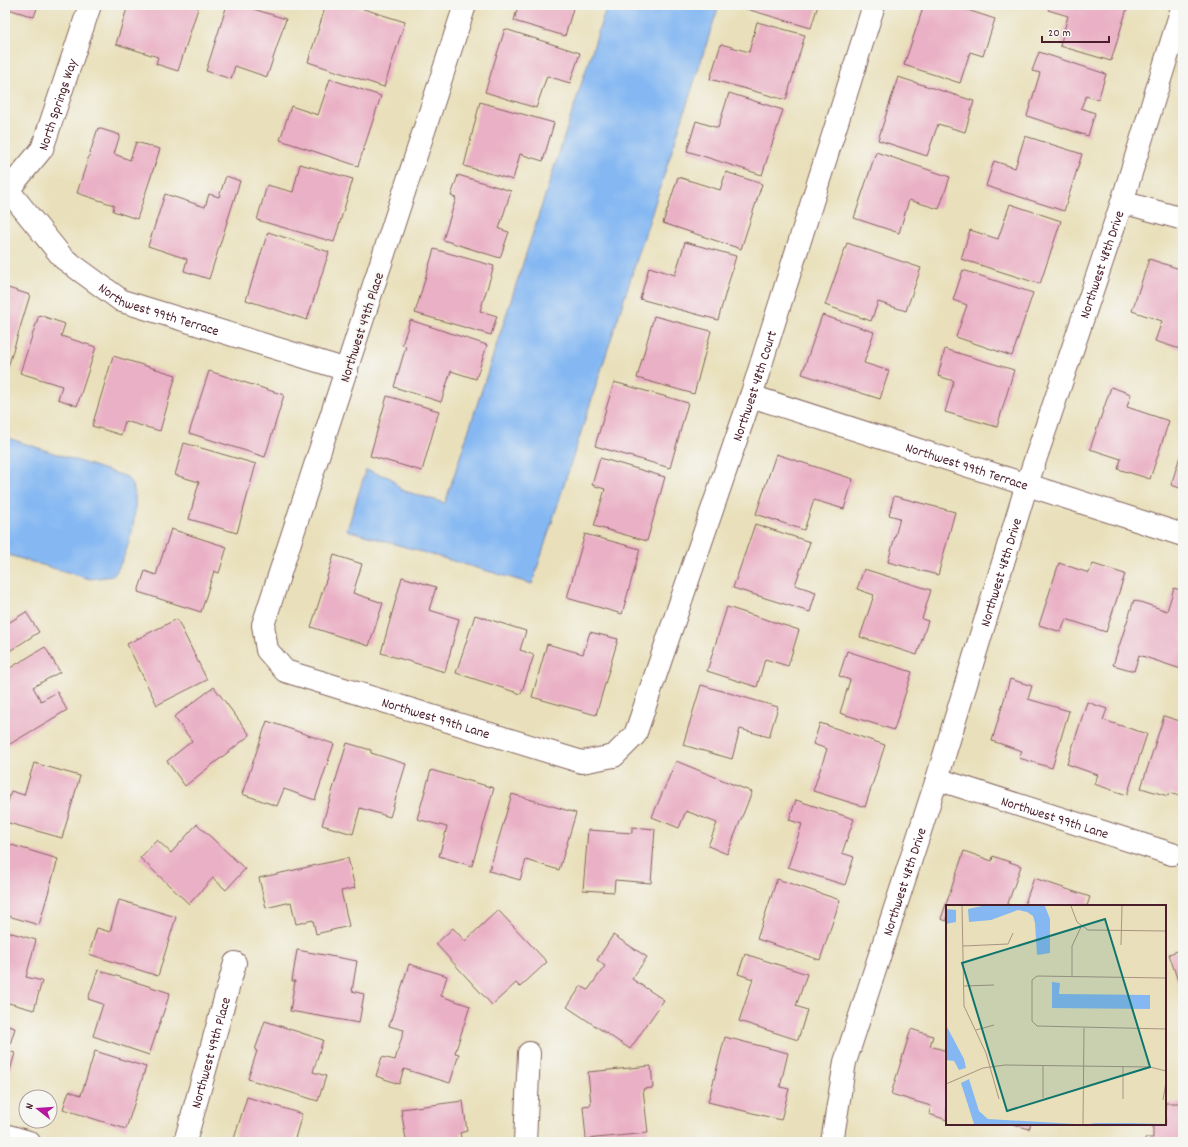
<svg xmlns="http://www.w3.org/2000/svg" width="1188" height="1147" viewBox="0 0 1188 1147" font-family="Dekko,sans-serif">
	<style>
		.water { fill: #85b8f2; stroke: #686c8e }
		.building { fill: #eab0c5 }
		.lines { fill: none; stroke-linecap: round; stroke-linejoin: round }
		.street-casing { stroke: #82635d; stroke-width: 24 }
		.street { stroke: #fff; stroke-width: 22 }
		.labels { text-anchor: middle; stroke-width: 4; stroke-linejoin: round; paint-order: stroke }
		.street-label { font-size: 14px; fill: #4a1f2b; stroke: #f6f6f2 }
		.inset-road { fill: none; stroke: #a99381; stroke-width: 1 }
		.view { fill: #0f766e; fill-opacity: 0.15; stroke: #0f766e; stroke-width: 2 }
		.inset-edge { fill: none; stroke: #4a1f2b; stroke-width: 2 }
	</style>
	<rect width="100%" height="100%" fill="#f6f6f2"/>
	<filter id="ink" filterUnits="userSpaceOnUse"><feTurbulence type="fractalNoise" baseFrequency=".025" numOctaves="2"/><feDisplacementMap in="SourceGraphic" scale="8" xChannelSelector="R" yChannelSelector="G"/><feConvolveMatrix kernelMatrix="1 2 1 2 8 2 1 2 1" color-interpolation-filters="sRGB"/></filter>
	<filter id="wash" filterUnits="userSpaceOnUse"><feTurbulence type="fractalNoise" baseFrequency=".012" numOctaves="4" result="noise"/><feDisplacementMap in="SourceGraphic" scale="16" xChannelSelector="R" yChannelSelector="G"/><feGaussianBlur stdDeviation="0.9" result="paint"/><feColorMatrix in="noise" values="0 0 0 0 0 0 0 0 0 0 0 0 0 0 0 0 0 1.4 0 .05"/><feComposite in="paint" operator="in"/></filter>
	<g filter="url(#wash)">
		<rect width="100%" height="100%" fill="#e9e0bb"/>
		<g class="water">
			<polygon points="607,5 719,5 532,584 347,530 366,470 391,478 401,490 445,503"/>
			<path d="M5,437L127,477C129,480 132,484 133,487C141,508 127,560 113,576L90,579L5,554Z"/>
		</g>
		<g id="blocks">
			<g class="building">
				<polygon points="5,5 38,5 34,17 5,8"/>
				<polygon points="128,5 199,5 178,71 156,64 158,57 116,44"/>
				<polygon points="227,5 240,5 286,19 267,77 235,66 231,79 206,71"/>
				<polygon points="326,5 351,5 405,22 384,87 308,62"/>
				<polygon points="518,5 574,5 565,36 514,21"/>
				<polygon points="733,5 818,5 811,28"/>
				<polygon points="924,5 952,5 995,19 983,56 970,52 960,83 904,65"/>
				<polygon points="1049,5 1128,5 1111,61 1060,46 1068,16 1048,10"/>
				<polygon points="757,22 805,35 786,100 710,79 721,44 749,52"/>
				<polygon points="505,29 580,53 570,83 547,76 536,108 485,92"/>
				<polygon points="1039,52 1106,74 1098,100 1086,96 1081,108 1095,113 1088,136 1027,116 1040,73 1032,71"/>
				<polygon points="898,77 974,101 965,132 938,124 927,156 878,140"/>
				<polygon points="330,79 381,96 358,166 280,140 291,106 318,115"/>
				<polygon points="729,93 783,110 762,175 687,151 696,121 718,128"/>
				<polygon points="480,102 554,123 543,161 520,154 513,180 464,166"/>
				<polygon points="98,128 120,135 114,154 130,160 136,142 160,149 137,219 113,211 114,205 77,193"/>
				<polygon points="1025,136 1082,154 1064,211 986,186 994,161 1015,168"/>
				<polygon points="876,152 950,177 939,209 909,200 899,233 854,218"/>
				<polygon points="300,164 353,179 334,242 257,220 267,185 293,192"/>
				<polygon points="726,172 762,184 741,249 663,223 678,177 720,190"/>
				<polygon points="458,175 511,191 499,229 509,232 500,258 443,240 456,198 451,196"/>
				<polygon points="226,176 240,181 209,279 184,271 187,259 148,246 165,194 205,207 209,194 219,197"/>
				<polygon points="1010,204 1061,221 1040,284 961,259 970,230 998,239"/>
				<polygon points="268,232 329,252 307,320 246,300"/>
				<polygon points="685,242 736,256 718,320 640,299 649,267 675,275"/>
				<polygon points="847,243 921,268 906,311 878,302 871,321 825,305"/>
				<polygon points="434,249 494,266 480,311 497,316 491,335 415,313"/>
				<polygon points="1149,259 1183,270 1183,350 1155,341 1162,321 1132,311"/>
				<polygon points="963,270 1033,293 1012,356 956,337 967,305 953,300"/>
				<polygon points="5,287 30,295 5,377"/>
				<polygon points="39,315 65,324 61,336 96,347 77,406 58,399 62,386 20,373"/>
				<polygon points="822,315 874,332 864,363 889,371 880,399 802,374"/>
				<polygon points="654,316 711,331 694,394 637,378"/>
				<polygon points="410,320 487,345 476,379 451,371 441,402 394,387 406,346 402,345"/>
				<polygon points="945,349 1014,370 997,427 945,412 954,381 938,376"/>
				<polygon points="113,356 176,375 160,431 125,421 121,435 92,426"/>
				<polygon points="209,371 284,395 265,457 189,433"/>
				<polygon points="614,382 688,403 670,468 595,446"/>
				<polygon points="1111,387 1131,394 1127,407 1169,421 1150,479 1118,469 1121,459 1090,449"/>
				<polygon points="387,396 439,411 422,471 370,456"/>
				<polygon points="184,443 256,464 237,533 189,519 199,482 175,475"/>
				<polygon points="1183,447 1183,489 1171,485"/>
				<polygon points="776,454 853,479 844,509 814,500 804,530 756,514"/>
				<polygon points="600,458 665,477 647,541 594,526 605,489 592,485"/>
				<polygon points="894,496 955,512 938,575 888,562 900,518 889,515"/>
				<polygon points="755,524 810,542 795,585 816,592 810,612 733,588"/>
				<polygon points="171,529 227,547 219,573 214,571 201,612 138,592 145,571 156,575"/>
				<polygon points="585,534 640,549 622,614 567,598"/>
				<polygon points="334,555 362,564 353,593 383,603 369,646 311,627"/>
				<polygon points="1059,563 1089,573 1093,564 1125,574 1106,632 1066,619 1061,632 1039,625"/>
				<polygon points="864,569 931,590 922,619 928,621 917,655 860,637 874,595 857,589"/>
				<polygon points="402,577 436,587 429,610 459,619 445,672 381,653"/>
				<polygon points="1174,588 1183,591 1183,662 1181,669 1139,655 1134,671 1113,665 1134,600 1167,611"/>
				<polygon points="727,607 799,630 788,666 765,659 757,687 707,671"/>
				<polygon points="26,612 39,632 5,654 5,614 10,622"/>
				<polygon points="475,615 526,631 520,650 534,655 521,694 456,673"/>
				<polygon points="177,619 207,680 157,705 127,644"/>
				<polygon points="590,632 618,639 596,715 532,697 547,644 583,654"/>
				<polygon points="45,647 60,672 33,687 41,701 57,692 67,710 5,747 5,671"/>
				<polygon points="847,651 912,672 894,730 840,713 850,680 839,676"/>
				<polygon points="1010,679 1032,686 1028,699 1069,711 1052,768 1019,758 1022,751 992,741"/>
				<polygon points="701,685 778,707 769,737 740,729 732,759 683,745"/>
				<polygon points="214,687 250,735 185,786 167,761 192,741 174,717"/>
				<polygon points="1087,702 1107,709 1103,720 1147,734 1127,795 1094,784 1098,775 1067,764"/>
				<polygon points="1164,716 1183,722 1183,797 1169,793 1168,796 1141,788"/>
				<polygon points="267,721 334,744 315,800 284,789 277,806 242,794"/>
				<polygon points="820,723 885,745 865,807 813,791 827,749 813,744"/>
				<polygon points="347,743 371,750 371,753 406,764 390,817 360,808 353,834 322,825"/>
				<polygon points="676,761 752,792 727,854 708,846 717,823 686,811 679,828 652,817"/>
				<polygon points="34,763 80,776 62,838 5,822 5,814 11,791 24,795"/>
				<polygon points="431,770 494,788 472,866 439,856 447,827 417,819"/>
				<polygon points="512,794 576,813 559,870 526,860 520,880 489,871"/>
				<polygon points="796,800 854,819 842,853 854,857 845,885 788,867 802,824 789,820"/>
				<polygon points="197,824 245,869 226,890 213,878 189,904 140,858 157,840 171,853"/>
				<polygon points="632,827 655,829 651,883 615,880 614,892 583,890 588,830 632,833"/>
				<polygon points="5,843 58,859 39,925 5,915"/>
				<polygon points="964,851 992,861 993,856 1021,866 1007,906 947,906 947,921 941,919"/>
				<polygon points="348,858 355,888 341,891 349,926 316,934 313,920 296,924 291,902 266,908 259,878"/>
				<polygon points="1034,878 1090,897 1087,906 1024,906"/>
				<polygon points="777,879 840,900 820,960 757,939"/>
				<polygon points="119,900 176,917 158,976 89,954 97,928 110,932"/>
				<polygon points="498,910 547,962 520,987 516,983 492,1005 436,944 453,928 465,941"/>
				<polygon points="5,931 36,940 26,977 42,981 34,1010 5,1002"/>
				<polygon points="613,935 647,957 632,979 664,1000 630,1049 567,1007 581,986 588,990 605,966 597,960"/>
				<polygon points="1183,949 1183,996 1169,954"/>
				<polygon points="297,950 357,961 352,991 364,994 359,1023 290,1011 295,981 292,981"/>
				<polygon points="745,954 807,974 796,1006 807,1010 798,1040 739,1021 753,979 738,974"/>
				<polygon points="409,964 447,976 441,996 470,1006 455,1053 459,1054 450,1083 404,1069 399,1084 376,1076 382,1057 395,1060 404,1030 389,1026"/>
				<polygon points="98,970 170,993 149,1055 93,1036 103,1004 88,999"/>
				<polygon points="265,1021 323,1040 313,1072 326,1076 318,1101 248,1079 257,1051 255,1050"/>
				<polygon points="5,1025 15,1028 8,1051 15,1053 5,1088"/>
				<polygon points="911,1029 933,1036 930,1046 947,1051 947,1120 929,1114 931,1106 891,1094"/>
				<polygon points="725,1037 788,1053 780,1087 789,1089 781,1120 708,1102"/>
				<polygon points="95,1051 146,1067 126,1129 63,1109 69,1091 81,1095"/>
				<polygon points="651,1066 653,1088 643,1089 648,1133 586,1139 583,1106 591,1105 588,1072"/>
				<polygon points="247,1097 302,1114 294,1142 233,1142"/>
				<polygon points="463,1101 467,1131 460,1133 462,1142 402,1142 406,1140 401,1109"/>
				<polygon points="1165,1103 1183,1103 1183,1142 1145,1142 1145,1138 1153,1138 1153,1124 1165,1124"/>
				<polygon points="1013,1124 1031,1124 1029,1129"/>
			</g>
		</g>
	</g>
	<g filter="url(#ink)">
		<use href="#blocks" fill-opacity="0" stroke="#82635d" stroke-width="1"/>
		<g class="lines">
			<g class="street-casing">
				<g id="street">
					<path id="s1" d="M465,5L263,625L267,650L285,671L582,762L614,756L635,735L751,396L874,5"/>
					<path id="s2" d="M8,190L63,258L122,301L347,370"/>
					<path id="s3" d="M5,192L8,190L42,149L90,5"/>
					<polyline points="1122,202 1183,219"/>
					<path id="s4" d="M751,396L1183,535"/>
					<path id="s5" d="M937,779L1172,854"/>
					<polyline points="5,1135 29,1142"/>
					<path id="s6" d="M185,1142L235,963"/>
					<polyline points="525,1142 529,1053"/>
					<path id="s7" d="M832,1142L845,1062L937,779L1027,484L1122,202L1183,5"/>
				</g>
			</g>
			<use href="#street" class="street"/>
		</g>
	</g>
	<g class="labels">
		<g class="street-label">
			<text dy="5" stroke="none"><textPath href="#s3" startOffset="104">North Springs Way</textPath></text>
			<text dy="5" stroke="none"><textPath href="#s7" startOffset="919">Northwest 48th Drive</textPath></text>
			<text dy="5" stroke="none"><textPath href="#s2" startOffset="198">Northwest 99th Terrace</textPath></text>
			<text transform="translate(361 327) rotate(-72)" y="5">Northwest 49th Place</text>
			<text dy="5" stroke="none"><textPath href="#s1" startOffset="1447">Northwest 48th Court</textPath></text>
			<text dy="5" stroke="none"><textPath href="#s4" startOffset="227">Northwest 99th Terrace</textPath></text>
			<text dy="5" stroke="none"><textPath href="#s7" startOffset="595">Northwest 48th Drive</textPath></text>
			<text dy="5" stroke="none"><textPath href="#s1" startOffset="863">Northwest 99th Lane</textPath></text>
			<text dy="5" stroke="none"><textPath href="#s5" startOffset="124">Northwest 99th Lane</textPath></text>
			<text dy="5" stroke="none"><textPath href="#s7" startOffset="271">Northwest 48th Drive</textPath></text>
			<text dy="5" stroke="none"><textPath href="#s6" startOffset="93">Northwest 49th Place</textPath></text>
		</g>
	</g>
	<g transform="translate(946 905)">
		<rect width="220" height="220" fill="#e9e0bb"/>
		<path d="M36,1H99L104,14V48L91,50L89,18L87,11L81,7L72,5L45,15L23,17L22,4ZM0,4L10,5V17L0,19ZM106,77L114,78L113,89L204,90V104L106,103ZM0,120L18,154L20,163L13,165L8,156L0,155ZM23,174L33,206L42,214L130,219H28L15,178ZM150,218H184L220,219H142Z" fill="#85b8f2"/>
		<path class="inset-road" d="M16,1L18,101L40,148L53,194M125,1L131,17L142,25L220,26M175,40L176,1M17,41L62,39L67,28M126,71V41L135,22M220,73L91,71L86,75V116L91,121L220,124M18,81L48,80M30,125L48,120M177,162V194M0,179L37,163L59,160L204,162L220,166M97,193V161M217,195L220,177M137,219L138,123"/>
		<path class="view" d="M159,14L204,162L61,206L16,58Z"/>
		<rect width="220" height="220" class="inset-edge"/>
	</g>
	<rect width="1188" height="1147" fill="none" stroke="#f6f6f2" stroke-width="20"/>
	<g transform="translate(38 1109) rotate(287)"><circle r="19" fill="#f6f6f2" stroke="#b1a0a2"/>
	<path d="M0-3L7 15L0 10L-7 15Z" fill="#b5179e"/>
	<text y="-6" font-size="11" font-weight="bold" text-anchor="middle" fill="#4a1f2b">N</text>
	</g>
	<path d="M1042 36v6h67v-6" fill="none" stroke="#4a1f2b" stroke-width="2"/>
	<text x="1048" y="36" font-size="12" fill="#4a1f2b" stroke="#f6f6f2" stroke-width="3" paint-order="stroke">20 m</text>
</svg>
